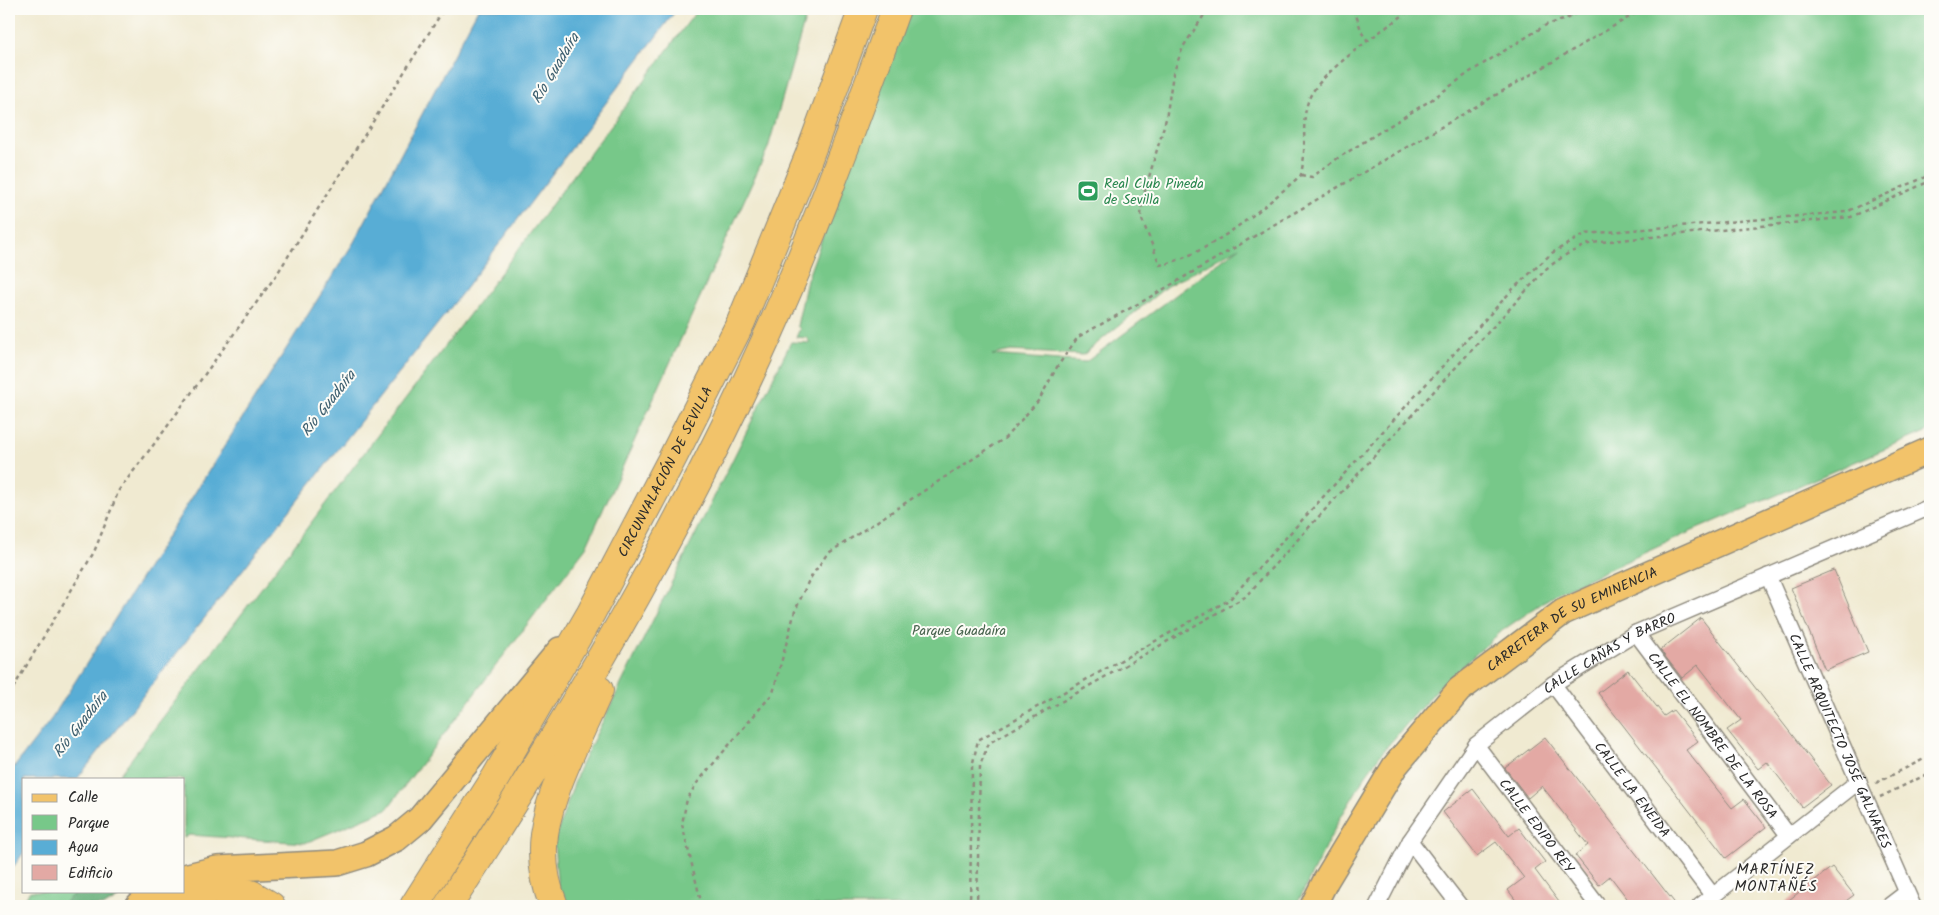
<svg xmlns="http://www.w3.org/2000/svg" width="1939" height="915" viewBox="0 0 1939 915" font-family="Kalam,sans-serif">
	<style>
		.green { fill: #77c889; stroke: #517a5a; fill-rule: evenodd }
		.forest { fill: #61ac75; stroke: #466c50 }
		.water { fill: #59add5; stroke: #426c80 }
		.building { fill: #e3a9a4 }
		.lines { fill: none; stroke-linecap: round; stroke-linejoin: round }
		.street-casing { stroke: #8e8a7e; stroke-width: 18 }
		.primary-casing { stroke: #8e8a7e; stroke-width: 28 }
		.highway-casing { stroke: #8e8a7e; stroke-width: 30 }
		.path { stroke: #8e8a7e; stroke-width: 2.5; stroke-dasharray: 4 4; stroke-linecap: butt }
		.street { stroke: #fff; stroke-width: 15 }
		.primary { stroke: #f2c36a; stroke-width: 25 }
		.highway { stroke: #f2c36a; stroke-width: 28 }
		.labels { text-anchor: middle; stroke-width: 4; stroke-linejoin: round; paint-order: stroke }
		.leisure-label { font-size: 14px; fill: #27864d; stroke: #fdfcf7; text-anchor: start }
		.street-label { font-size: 14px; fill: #2b2b2b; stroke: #fdfcf7 }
		.park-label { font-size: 14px; fill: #46624c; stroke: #fdfcf7 }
		.water-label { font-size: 15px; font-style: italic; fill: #3d5f6f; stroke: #fdfcf7 }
		.neighbourhood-label { font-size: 15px; letter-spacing: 1px; fill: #2b2b2b; stroke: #fdfcf7 }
	</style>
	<rect width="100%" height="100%" fill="#fdfcf7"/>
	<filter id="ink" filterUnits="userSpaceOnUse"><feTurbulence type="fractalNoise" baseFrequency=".02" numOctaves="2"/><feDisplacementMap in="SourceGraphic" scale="10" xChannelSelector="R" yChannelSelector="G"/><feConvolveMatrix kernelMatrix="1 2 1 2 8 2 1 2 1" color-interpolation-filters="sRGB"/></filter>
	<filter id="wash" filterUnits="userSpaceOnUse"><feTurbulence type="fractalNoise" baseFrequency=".0096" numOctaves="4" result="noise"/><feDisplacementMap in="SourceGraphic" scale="20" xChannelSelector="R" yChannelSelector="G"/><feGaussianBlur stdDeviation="1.12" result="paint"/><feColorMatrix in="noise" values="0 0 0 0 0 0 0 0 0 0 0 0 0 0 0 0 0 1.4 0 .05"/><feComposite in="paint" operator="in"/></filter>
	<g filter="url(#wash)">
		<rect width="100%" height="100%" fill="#f0ead1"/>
		<g class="green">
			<polygon points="698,9 808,9 768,148 586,547 387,809 305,843 189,835 184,838 184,779 116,779 469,315"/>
			<path d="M904,9H1930V430L1690,532L1557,593L1503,630L1440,686L1384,750L1366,775L1338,822L1296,906H565L558,892L554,842L579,769L791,342L810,343L807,338L796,337L800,329L797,326L807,280ZM1240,247L1086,362L992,355L1011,351L1083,355L1167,286Z"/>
			<polygon points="30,891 98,891 89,906 19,906"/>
		</g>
		<polygon class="forest" points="78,891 129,891 105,906 63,906 66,901"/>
		<polygon class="water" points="478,9 677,9 459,297 77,779 24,779 24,852 9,873 9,774 52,718 354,242"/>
		<g id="blocks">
			<g class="building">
				<polygon points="1834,570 1868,652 1825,670 1791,588"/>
				<polygon points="1701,618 1831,785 1802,807 1767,762 1758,769 1727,730 1741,720 1698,665 1682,678 1660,650"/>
				<polygon points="1628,670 1664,716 1673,710 1698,741 1686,750 1732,808 1744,799 1766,827 1726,858 1598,693"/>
				<polygon points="1545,737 1677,906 1633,906 1610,876 1599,885 1575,855 1588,845 1542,786 1528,798 1505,768"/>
				<polygon points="1473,789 1509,836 1519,828 1545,862 1535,870 1562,906 1520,906 1508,890 1524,878 1496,842 1477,856 1443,812"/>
				<polygon points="1832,867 1854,895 1839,906 1781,906"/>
			</g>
		</g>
	</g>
	<g filter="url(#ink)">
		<use href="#blocks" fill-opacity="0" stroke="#8e8a7e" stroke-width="1"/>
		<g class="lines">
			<g class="street-casing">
				<g id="street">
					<path id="s1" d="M1768,576L1913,906"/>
					<path id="s2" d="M1636,633L1789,836"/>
					<path id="s3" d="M1553,684L1713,896"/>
					<path id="s4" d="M1476,745L1598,906"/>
					<polyline points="1410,841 1460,906"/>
					<path id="s5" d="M1377,906L1410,841L1476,745L1553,684L1636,633L1930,507"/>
					<polyline points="1700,906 1859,781"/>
					<polyline points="1889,906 1906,893"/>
				</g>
			</g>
			<g class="primary-casing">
				<g id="primary">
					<polyline points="184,877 217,869 337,863 366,854 397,838 420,819 560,650"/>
					<polyline points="138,906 143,901 158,891"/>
					<path id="s6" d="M1313,906L1326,880L1395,766L1459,690L1563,612L1930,450"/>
				</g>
			</g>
			<g class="highway-casing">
				<g id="highway">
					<polyline points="162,906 187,893 219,889 251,894 271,906"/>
					<path id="s7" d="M414,906L496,777L591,613L674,455L741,322L809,156L863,9"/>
					<path d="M448,906C567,723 679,533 769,333C817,227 856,118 896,9"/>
					<path d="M554,906C545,884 541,858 544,834C550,790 581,732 599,690"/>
				</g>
			</g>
			<g class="path">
				<path d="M1208,9L1183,47L1173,74L1166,119L1142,201L1141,217L1160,265C1207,256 1265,207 1301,175C1302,168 1304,160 1304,153C1305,134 1302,117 1309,99C1318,73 1388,26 1412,9"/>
				<polyline points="1354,9 1362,33 1368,41"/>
				<polyline points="1301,175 1312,177 1338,158 1431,100 1470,72 1546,25 1566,19 1584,9"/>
				<polyline points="9,695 94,552 119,490 164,431 277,274 444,9"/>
				<polyline points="1876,783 1930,756"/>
				<polyline points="1880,797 1930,773"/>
				<polyline points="702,906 682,824 687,799 697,783 773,693 795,611 809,580 827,554 1005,438 1039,400 1057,367 1078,337 1145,300 1643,9"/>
				<polyline points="970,906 972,767 978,740 1229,600 1513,289 1552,253 1585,234 1846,212 1930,175"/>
				<polyline points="977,906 980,765 989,743 1245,597 1547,268 1567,254 1591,243 1851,217 1930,181"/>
			</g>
			<use href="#street" class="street"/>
			<use href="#primary" class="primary"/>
			<use href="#highway" class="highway"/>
		</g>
	</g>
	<defs>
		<g id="stadium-square" transform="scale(1.125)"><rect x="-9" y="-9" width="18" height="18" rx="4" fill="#2e9e5b" stroke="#fdfcf7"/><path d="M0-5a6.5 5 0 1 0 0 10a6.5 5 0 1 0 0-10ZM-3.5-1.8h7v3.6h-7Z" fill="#fff"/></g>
	</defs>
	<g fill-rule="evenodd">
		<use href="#stadium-square" x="1088" y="191"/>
	</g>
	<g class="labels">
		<g class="leisure-label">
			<text x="1104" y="188">Real Club Pineda<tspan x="1104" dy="16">de Sevilla</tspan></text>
		</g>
		<g class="street-label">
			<text dy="5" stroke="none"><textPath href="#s7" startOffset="502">CIRCUNVALACIÓN DE SEVILLA</textPath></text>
			<text dy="5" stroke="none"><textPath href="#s6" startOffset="396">CARRETERA DE SU EMINENCIA</textPath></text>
			<text dy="5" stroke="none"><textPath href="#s5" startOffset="352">CALLE CAÑAS Y BARRO</textPath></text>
			<text dy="5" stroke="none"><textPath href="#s2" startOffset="128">CALLE EL NOMBRE DE LA ROSA</textPath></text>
			<text dy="5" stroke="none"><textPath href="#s1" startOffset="180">CALLE ARQUITECTO JOSÉ GALNARES</textPath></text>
			<text dy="5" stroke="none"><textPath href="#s3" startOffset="132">CALLE LA ENEIDA</textPath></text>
			<text dy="5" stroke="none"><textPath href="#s4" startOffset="101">CALLE EDIPO REY</textPath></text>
		</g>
		<g class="park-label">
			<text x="959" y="635">Parque Guadaíra</text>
		</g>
		<g class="water-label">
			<text transform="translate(555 68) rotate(-59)" y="5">Río Guadaíra</text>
			<text transform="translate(328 403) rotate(-52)" y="5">Río Guadaíra</text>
			<text transform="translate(80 724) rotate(-52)" y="5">Río Guadaíra</text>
		</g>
		<g class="neighbourhood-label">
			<text x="1776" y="874">MARTÍNEZ<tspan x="1776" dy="17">MONTAÑÉS</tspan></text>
		</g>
	</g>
	<rect width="1939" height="915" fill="none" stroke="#fdfcf7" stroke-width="30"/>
	<rect x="22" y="778" width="162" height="115" fill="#fdfcf7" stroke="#a9a8a5"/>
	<rect x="32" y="794" width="25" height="8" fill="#f2c36a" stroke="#a9a8a5"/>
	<text x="68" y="802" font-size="15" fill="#2b2b2b">Calle</text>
	<rect x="32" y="815" width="25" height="15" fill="#77c889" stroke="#a9a8a5"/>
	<text x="68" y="828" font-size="15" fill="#2b2b2b">Parque</text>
	<rect x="32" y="840" width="25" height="15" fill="#59add5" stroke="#a9a8a5"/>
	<text x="68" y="852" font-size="15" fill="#2b2b2b">Agua</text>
	<rect x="32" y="865" width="25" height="15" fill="#e3a9a4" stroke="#a9a8a5"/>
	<text x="68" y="878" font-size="15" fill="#2b2b2b">Edificio</text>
</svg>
